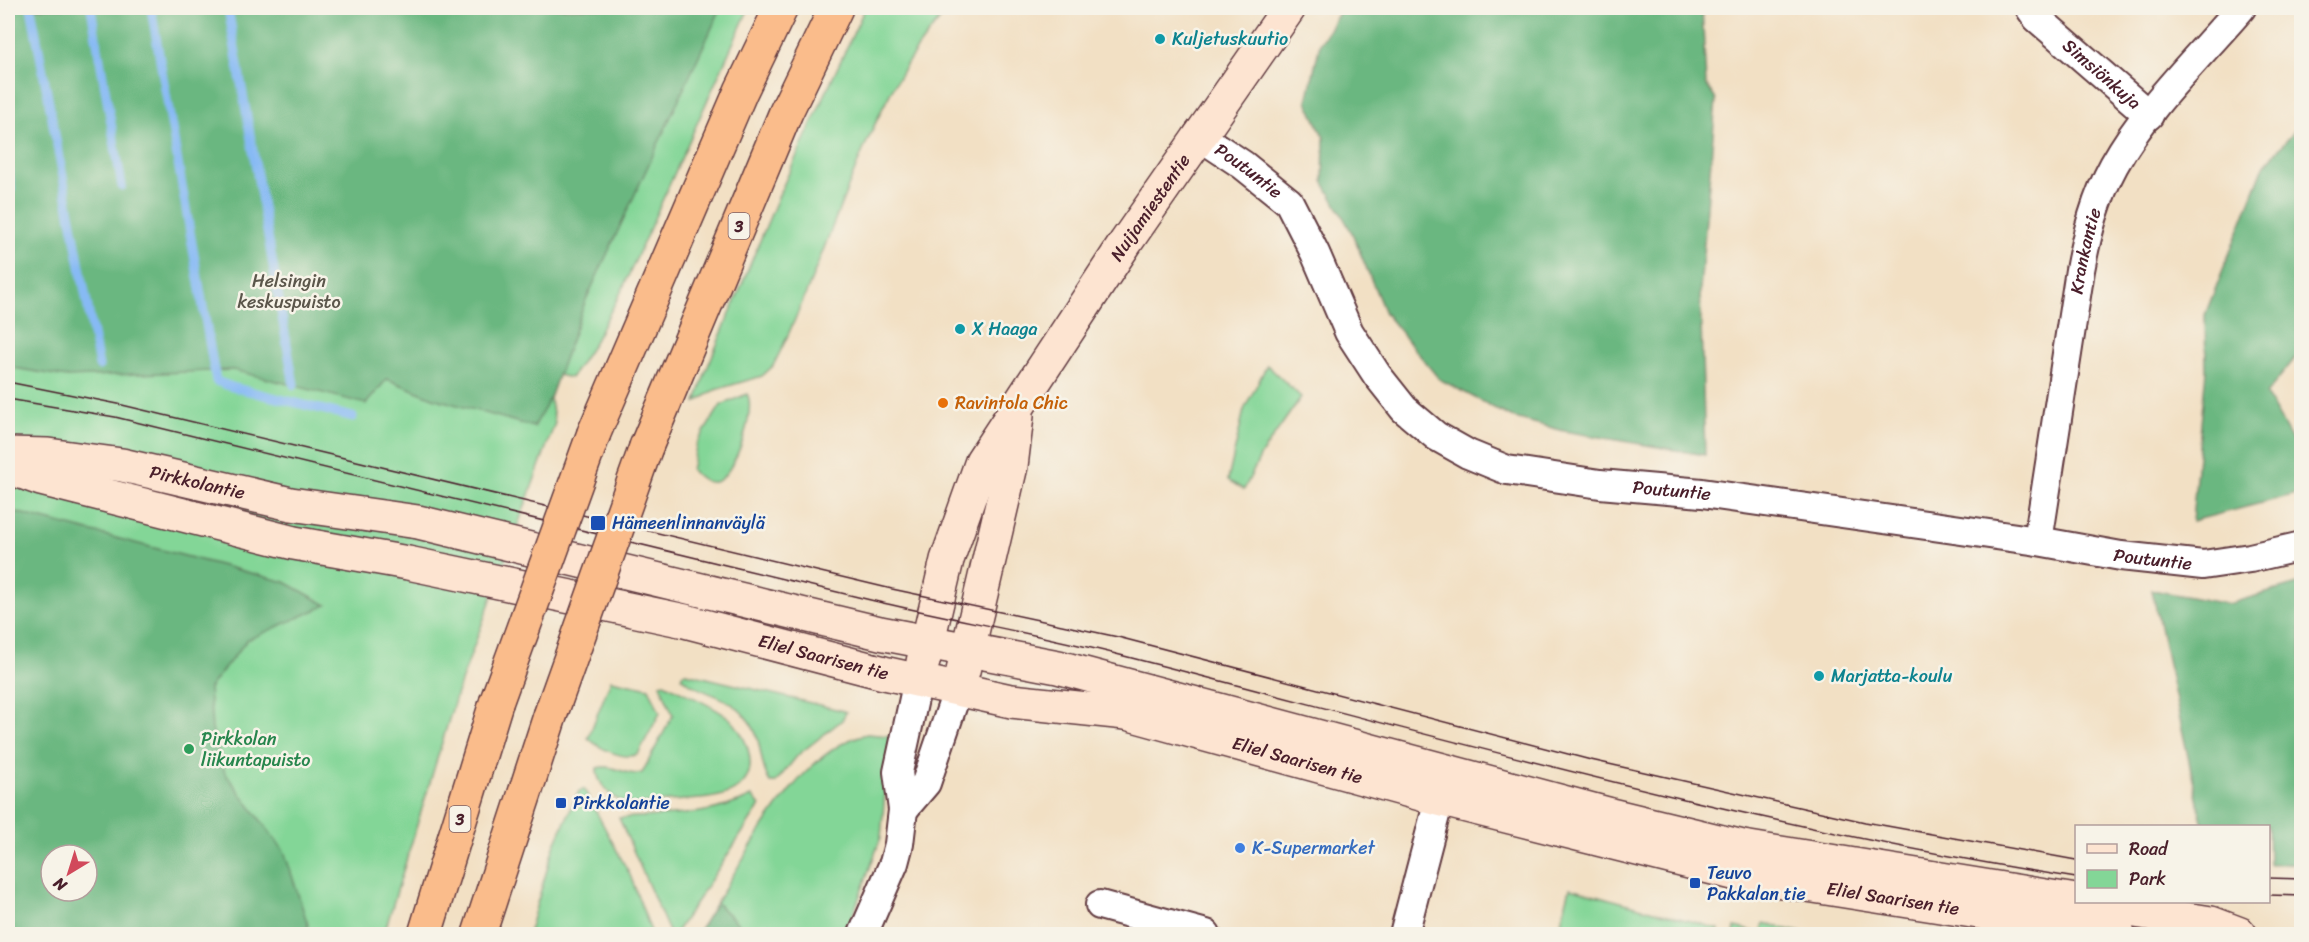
<svg xmlns="http://www.w3.org/2000/svg" width="2309" height="942" viewBox="0 0 2309 942" font-family="Sriracha,sans-serif">
	<style>
		.green { fill: #83d697; stroke: #667a61; stroke-width: 1.5; fill-rule: evenodd }
		.forest { fill: #6ab780; stroke: #5a6b56; stroke-width: 1.5; fill-rule: evenodd }
		.lines { fill: none; stroke-linecap: round; stroke-linejoin: round }
		.stream { stroke: #87baf4; stroke-width: 9 }
		.street-casing { stroke: #633c42; stroke-width: 32 }
		.secondary-casing { stroke: #633c42; stroke-width: 36 }
		.highway-casing { stroke: #633c42; stroke-width: 36 }
		.street { stroke: #fff; stroke-width: 28 }
		.secondary { stroke: #fde4d1; stroke-width: 33 }
		.highway { stroke: #fabc8b; stroke-width: 33 }
		.tram { stroke: #4a1f2b; stroke-width: 1.5 }
		.highway-bridge-casing { stroke: #633c42; stroke-width: 36; stroke-linecap: butt }
		.highway-bridge { stroke: #fabc8b; stroke-width: 33 }
		.culture-dot { fill: #0f9aa8; stroke: #f7f3e8; stroke-width: 2 }
		.food-dot { fill: #e8710a; stroke: #f7f3e8; stroke-width: 2 }
		.transit-dot { fill: #1a4fb4; stroke: #f7f3e8; stroke-width: 2 }
		.leisure-dot { fill: #2e9e5b; stroke: #f7f3e8; stroke-width: 2 }
		.shop-dot { fill: #3f7fe0; stroke: #f7f3e8; stroke-width: 2 }
		.labels { text-anchor: middle; stroke-width: 5; stroke-linejoin: round; paint-order: stroke }
		.shield { fill: #f7f3e8; stroke: #7e5f64; stroke-width: 1.5 }
		.shield-label { font-size: 16px; font-weight: bold; fill: #4a1f2b }
		.culture-label { font-size: 18px; fill: #0d838f; stroke: #f7f3e8; text-anchor: start }
		.street-label { font-size: 18px; fill: #4a1f2b; stroke: #f7f3e8 }
		.park-label { font-size: 18px; fill: #5b564b; stroke: #f7f3e8 }
		.food-label { font-size: 18px; fill: #c56008; stroke: #f7f3e8; text-anchor: start }
		.transit-label { font-size: 18px; fill: #164399; stroke: #f7f3e8; text-anchor: start }
		.leisure-label { font-size: 18px; fill: #27864d; stroke: #f7f3e8; text-anchor: start }
		.shop-label { font-size: 18px; fill: #366cbe; stroke: #f7f3e8; text-anchor: start }
	</style>
	<rect width="100%" height="100%" fill="#f7f3e8"/>
	<filter id="ink" filterUnits="userSpaceOnUse"><feTurbulence type="fractalNoise" baseFrequency=".0167" numOctaves="2"/><feDisplacementMap in="SourceGraphic" scale="12" xChannelSelector="R" yChannelSelector="G"/><feConvolveMatrix kernelMatrix="1 2 1 2 8 2 1 2 1" color-interpolation-filters="sRGB"/></filter>
	<filter id="wash" filterUnits="userSpaceOnUse"><feTurbulence type="fractalNoise" baseFrequency=".008" numOctaves="4" result="noise"/><feDisplacementMap in="SourceGraphic" scale="24" xChannelSelector="R" yChannelSelector="G"/><feGaussianBlur stdDeviation="1.35" result="paint"/><feColorMatrix in="noise" values="0 0 0 0 0 0 0 0 0 0 0 0 0 0 0 0 0 1.4 0 .05"/><feComposite in="paint" operator="in"/></filter>
	<g filter="url(#wash)">
		<rect width="100%" height="100%" fill="#f2e0c4"/>
		<g class="green">
			<path d="M8,8H749L622,290L592,346L571,378L558,375L550,398L555,423L457,693L384,934H8ZM51,855H87V891H51Z"/>
			<path d="M865,8H949C933,28 916,48 903,70C849,163 822,270 773,366L762,376L715,390L696,402L706,371L781,190Z"/>
			<polygon points="1267,365 1301,397 1262,453 1244,490 1228,480 1244,410"/>
			<path d="M747,394C757,410 734,478 715,482C705,484 698,476 691,470L697,443L721,405Z"/>
			<path d="M686,673L840,710L846,712L842,720L798,755L776,782H770C759,766 763,742 751,724C729,691 705,698 682,678V674Z"/>
			<path d="M611,680L649,688L660,713L638,754C623,761 599,748 588,738Z"/>
			<path d="M664,683C685,694 711,704 729,718C737,725 745,739 748,749C762,801 703,799 669,801C656,802 636,807 623,802C611,798 596,782 597,768C613,763 626,777 642,773L673,715L660,684Z"/>
			<path d="M867,734L890,736L881,837L846,934H744V929L716,903C751,848 800,749 867,734Z"/>
			<polygon points="584,789 630,875 652,934 528,934 554,846 579,791"/>
			<path d="M752,796L760,806L675,934H670L619,818C664,815 710,817 752,796Z"/>
			<polygon points="1570,888 1719,929 1718,934 1661,931 1651,934 1558,934"/>
			<polygon points="1764,923 1806,934 1734,934 1735,927 1761,934"/>
		</g>
		<g class="forest">
			<polygon points="8,8 721,8 585,302 550,398 534,427 433,398 387,379 366,404 233,370 67,377 8,367"/>
			<polygon points="1342,8 1702,8 1706,84 1716,100 1700,290 1705,455 1564,431 1511,417 1439,379 1385,313 1352,233 1323,181 1324,138 1307,101 1320,44"/>
			<polygon points="2301,123 2301,351 2266,394 2301,456 2301,493 2192,521 2206,370 2205,315 2264,166"/>
			<path d="M8,510L285,582L327,605L247,640L209,688L212,729L225,773L284,851L308,925L306,934H8ZM51,855H87V891H51Z"/>
			<polygon points="2301,583 2301,863 2269,864 2268,826 2203,826 2152,590 2228,604"/>
			<polygon points="716,903 744,929 744,934 697,934"/>
		</g>
		<g class="lines">
			<g class="stream">
				<polyline points="31,8 99,366"/>
				<polyline points="91,8 122,186"/>
				<polyline points="151,8 216,381 232,387 353,417"/>
				<polyline points="228,8 294,385"/>
				<polyline points="8,171 11,189"/>
			</g>
		</g>
	</g>
	<g filter="url(#ink)">
		<g class="lines">
			<g class="street-casing">
				<g id="street">
					<path id="s1" d="M2030,8L2037,18L2149,115"/>
					<path id="s2" d="M1198,135L1243,165L1289,202L1315,253L1349,332L1377,375L1404,409L1436,436L1468,454L1507,470L1600,484L1702,493L2038,541L2121,556L2203,565L2250,558L2302,546"/>
					<path id="s3" d="M2038,541L2080,270C2087,233 2096,198 2114,165C2146,107 2198,58 2241,8"/>
					<polyline points="903,810 926,783 958,689"/>
					<polyline points="1100,905 1206,934"/>
					<polyline points="863,934 894,863 899,844 903,810 898,772 918,680"/>
					<polyline points="1404,934 1445,777"/>
				</g>
			</g>
			<g class="secondary-casing">
				<g id="secondary">
					<path id="s4" d="M8,454L48,455L122,465L291,504L418,522L880,633L1058,667L1611,815L1743,847L2076,901"/>
					<path id="s5" d="M8,467L41,479L294,543L408,563L685,621L884,673L1011,701L1126,713L1439,799L1737,874L2118,934"/>
					<path id="s6" d="M923,662L947,560L982,461L1126,242L1289,8"/>
					<polyline points="963,671 1011,466 1017,416"/>
					<polyline points="2078,902 2211,923 2240,934"/>
				</g>
			</g>
			<g class="highway-casing">
				<g id="highway">
					<polyline points="594,433 741,91 781,8"/>
					<polyline points="646,447 786,112 836,8"/>
					<polyline points="425,934 496,703"/>
					<polyline points="479,934 550,716"/>
				</g>
			</g>
			<use href="#street" class="street"/>
			<use href="#secondary" class="secondary"/>
			<use href="#highway" class="highway"/>
			<g class="tram">
				<polyline points="8,382 118,404 892,589 1118,637 1591,760 1865,822 2076,860"/>
				<path d="M8,399L115,417C372,478 627,542 883,603C962,621 1042,635 1120,655C1438,736 1753,827 2076,878"/>
				<polyline points="2268,878 2302,879"/>
				<polyline points="2268,895 2302,896"/>
			</g>
			<g class="highway-bridge-casing">
				<g id="highway-bridge">
					<polyline points="496,703 594,433"/>
					<polyline points="550,716 646,447"/>
				</g>
			</g>
			<use href="#highway-bridge" class="highway-bridge"/>
		</g>
	</g>
	<g class="culture-dot">
		<circle cx="1160" cy="39" r="6"/>
		<circle cx="960" cy="329" r="6"/>
		<circle cx="1819" cy="676" r="6"/>
	</g>
	<circle class="food-dot" cx="943" cy="403" r="6"/>
	<g class="transit-dot">
		<rect x="590" y="515" width="16" height="16" rx="3"/>
		<rect x="555" y="797" width="12" height="12" rx="3"/>
		<rect x="1689" y="877" width="12" height="12" rx="3"/>
	</g>
	<circle class="leisure-dot" cx="189" cy="749" r="6"/>
	<circle class="shop-dot" cx="1240" cy="848" r="6"/>
	<g class="labels">
		<g class="shield">
			<rect x="728.5" y="213" width="21" height="26" rx="4.5"/>
			<rect x="449.5" y="806" width="21" height="26" rx="4.5"/>
		</g>
		<g class="shield-label">
			<text x="739" y="232">3</text>
			<text x="460" y="825">3</text>
		</g>
		<g class="culture-label">
			<text x="1172" y="45">Kuljetuskuutio</text>
			<text x="972" y="335">X Haaga</text>
			<text x="1831" y="682">Marjatta-koulu</text>
		</g>
		<g class="street-label">
			<text dy="6" stroke="none"><textPath href="#s1" startOffset="98">Simsiönkuja</textPath></text>
			<text dy="6" stroke="none"><textPath href="#s2" startOffset="62">Poutuntie</textPath></text>
			<text dy="6" stroke="none"><textPath href="#s6" startOffset="514">Nuijamiestentie</textPath></text>
			<text dy="6" stroke="none"><textPath href="#s3" startOffset="294">Krankantie</textPath></text>
			<text dy="6" stroke="none"><textPath href="#s4" startOffset="192">Pirkkolantie</textPath></text>
			<text dy="6" stroke="none"><textPath href="#s2" startOffset="638">Poutuntie</textPath></text>
			<text dy="6" stroke="none"><textPath href="#s2" startOffset="1124">Poutuntie</textPath></text>
			<text dy="6" stroke="none"><textPath href="#s5" startOffset="838">Eliel Saarisen tie</textPath></text>
			<text dy="6" stroke="none"><textPath href="#s5" startOffset="1324">Eliel Saarisen tie</textPath></text>
			<text dy="6" stroke="none"><textPath href="#s5" startOffset="1936">Eliel Saarisen tie</textPath></text>
		</g>
		<g class="park-label">
			<text x="289" y="287">Helsingin<tspan x="289" dy="21">keskuspuisto</tspan></text>
		</g>
		<g class="food-label">
			<text x="955" y="409">Ravintola Chic</text>
		</g>
		<g class="transit-label">
			<text x="612" y="529">Hämeenlinnanväylä</text>
			<text x="573" y="809">Pirkkolantie</text>
			<text x="1707" y="879">Teuvo<tspan x="1707" dy="21">Pakkalan tie</tspan></text>
		</g>
		<g class="leisure-label">
			<text x="201" y="745">Pirkkolan<tspan x="201" dy="21">liikuntapuisto</tspan></text>
		</g>
		<g class="shop-label">
			<text x="1252" y="854">K-Supermarket</text>
		</g>
	</g>
	<rect width="2309" height="942" fill="none" stroke="#f7f3e8" stroke-width="30"/>
	<rect x="2075" y="825" width="195" height="78" fill="#f7f3e8" stroke="#b29e9c" stroke-width="1.5"/>
	<rect x="2087" y="844" width="30" height="9" fill="#fde4d1" stroke="#b29e9c" stroke-width="1.5"/>
	<text x="2129" y="855" font-size="18" fill="#4a1f2b">Road</text>
	<rect x="2087" y="870" width="30" height="18" fill="#83d697" stroke="#b29e9c" stroke-width="1.5"/>
	<text x="2129" y="885" font-size="18" fill="#4a1f2b">Park</text>
	<g transform="translate(69 873) rotate(218)"><circle r="28" fill="#f7f3e8" stroke="#b29e9c" stroke-width="1.5"/>
	<path d="M0-4.5L10 22L0 15L-10 22Z" fill="#d1495b"/>
	<text y="-9" font-size="16" font-weight="bold" text-anchor="middle" fill="#4a1f2b">N</text>
	</g>
</svg>
